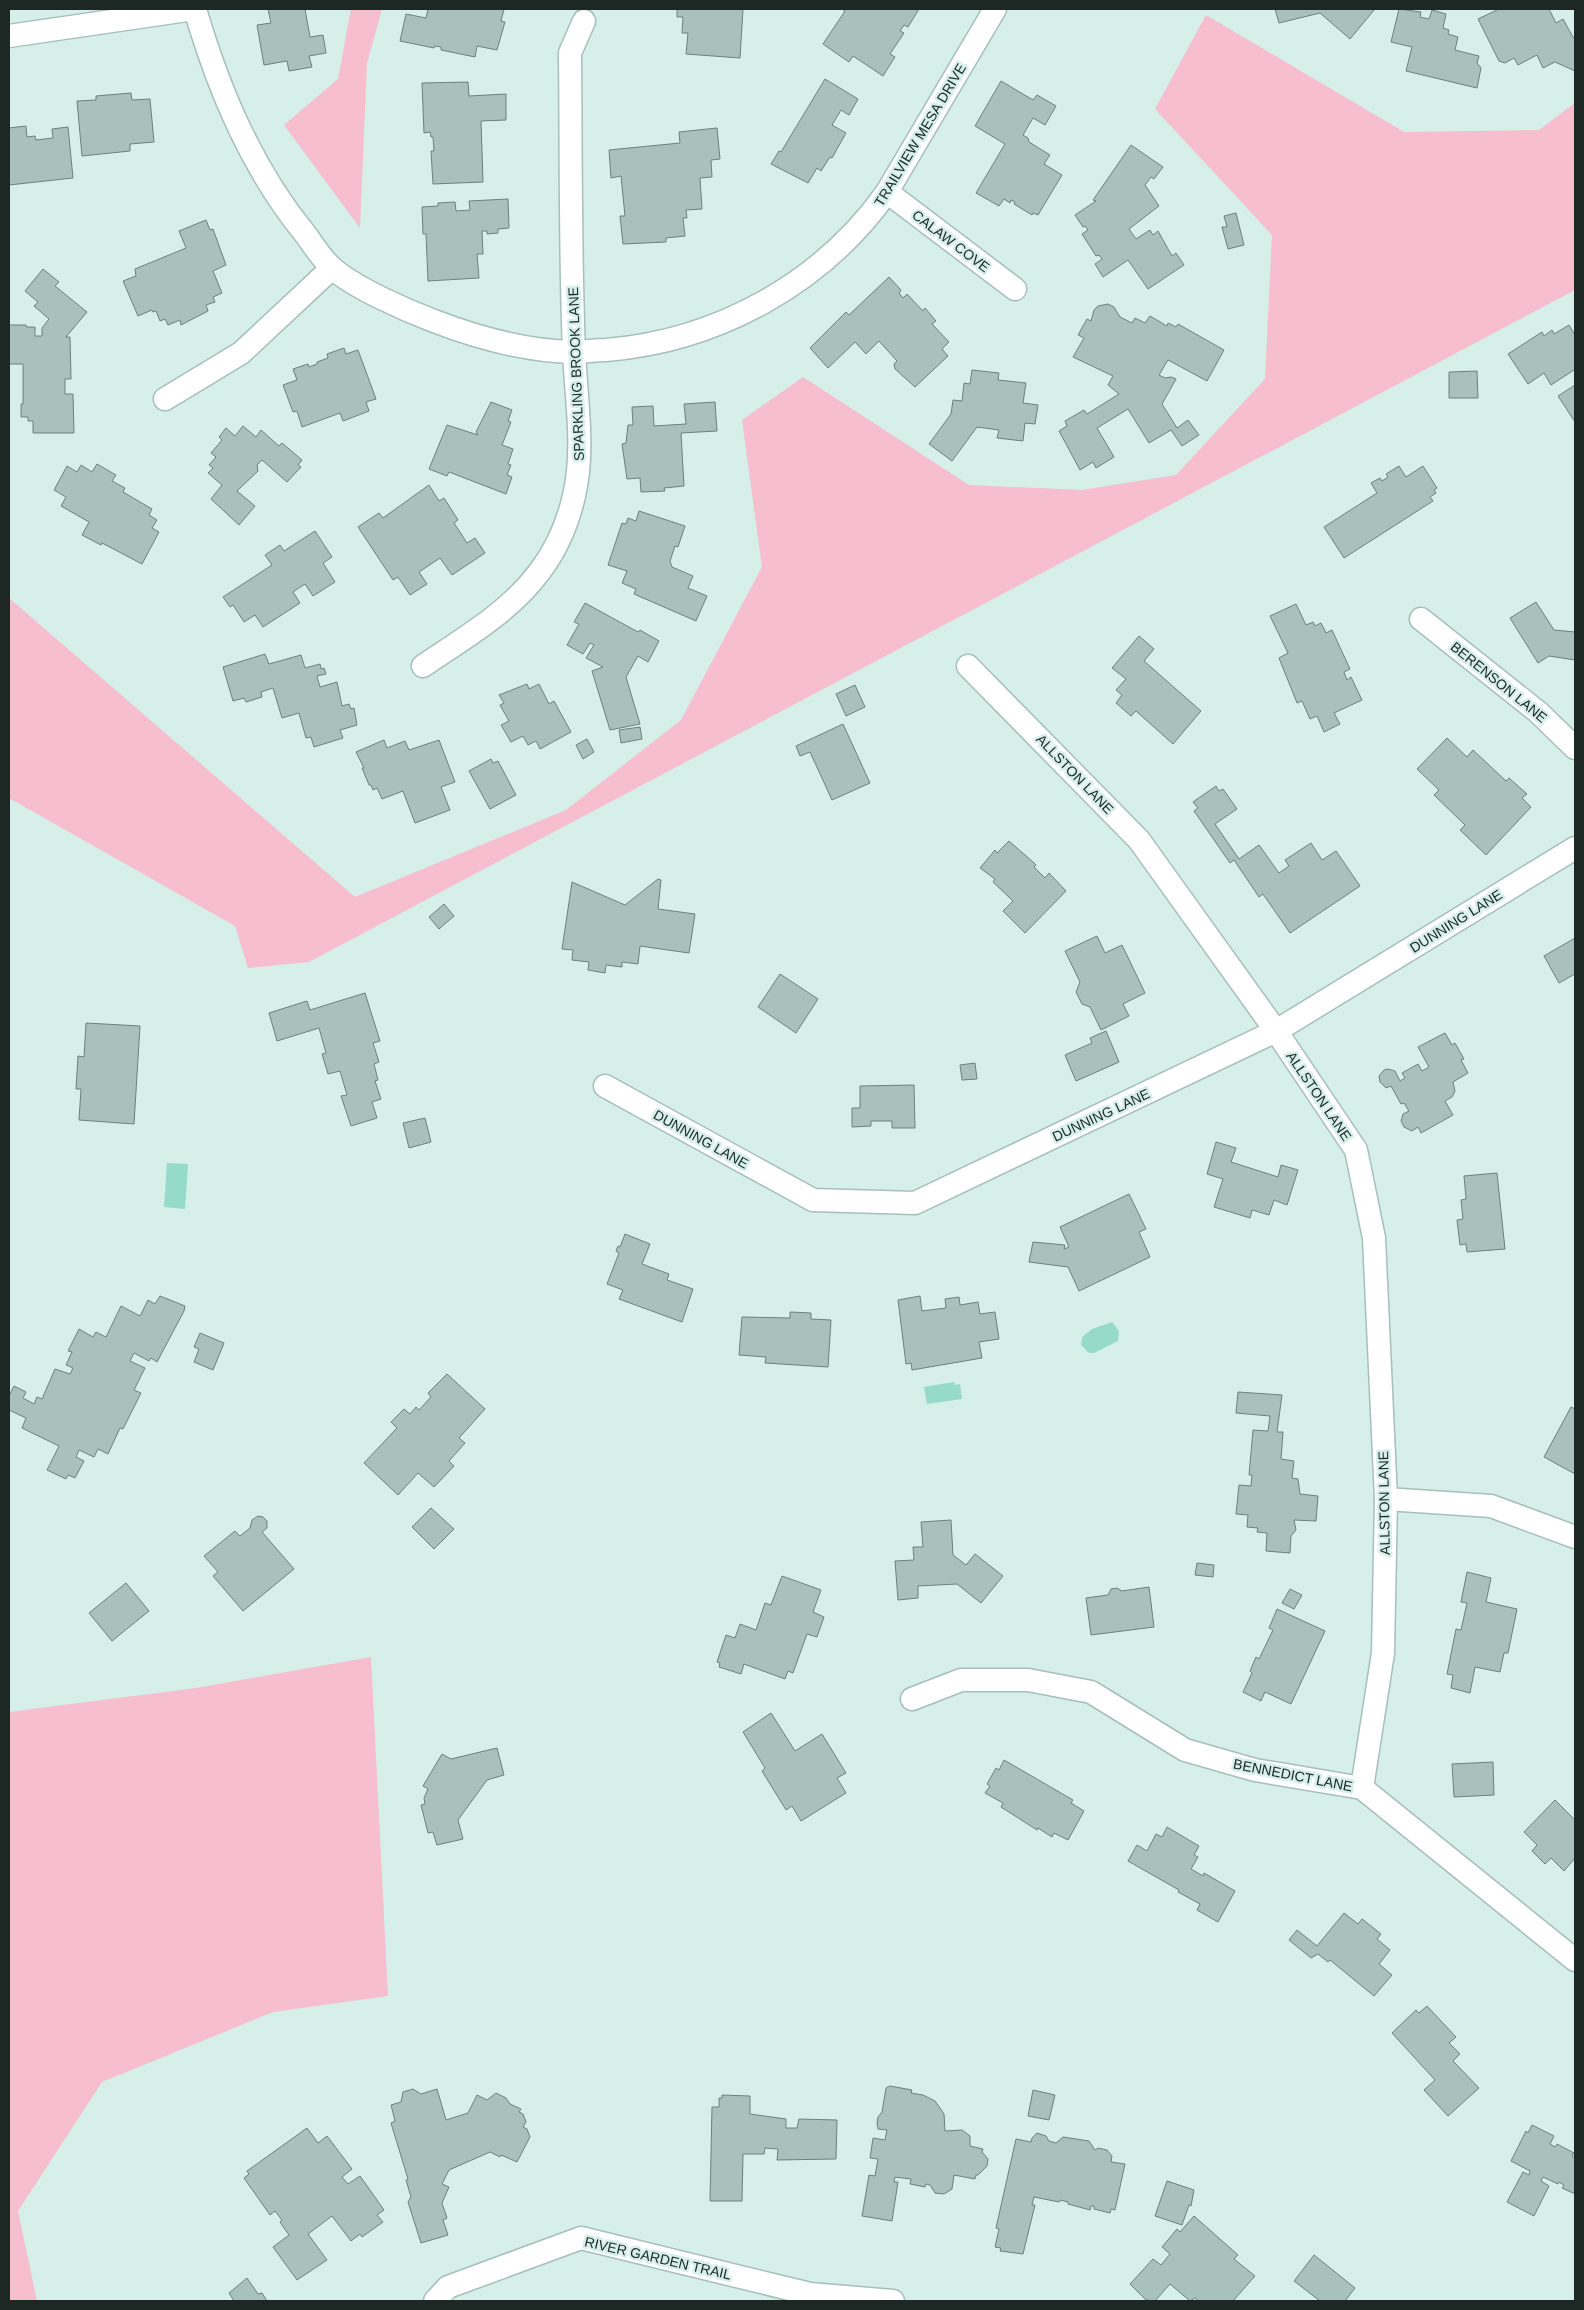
<svg xmlns="http://www.w3.org/2000/svg" width="1584" height="2310" viewBox="0 0 1584 2310" font-family="Helvetica,sans-serif">
	<style>
		.green { fill: #f6bece }
		.water { fill: #96daca }
		.building { fill: #a9c1bb; stroke: #6a827c }
		.lines { fill: none; stroke-linecap: round; stroke-linejoin: round }
		.minor-casing { stroke: #a7bfb9; stroke-width: 25 }
		.minor { stroke: #fff; stroke-width: 22 }
		.labels { text-anchor: middle; stroke-width: 5; stroke-linejoin: round; paint-order: stroke }
		.street-label { font-size: 14px; fill: #1d2724; stroke: #d6efe9 }
	</style>
	<rect width="100%" height="100%" fill="#d6efe9"/>
	<g class="green">
		<polygon points="351,9 382,9 367,63 360,228 284,125 338,79"/>
		<polygon points="1206,15 1404,132 1539,130 1575,103 1575,290 309,962 248,968 235,926 9,798 9,598 355,897 566,810 681,720 762,567 742,420 803,377 969,485 1082,490 1176,475 1265,379 1272,235 1155,109"/>
		<polygon points="371,1657 388,1996 273,2012 102,2082 18,2211 37,2301 9,2301 9,1712 196,1688"/>
	</g>
	<g class="water">
		<polygon points="167,1163 188,1164 185,1209 164,1207"/>
		<polygon points="1112,1322 1119,1331 1118,1341 1094,1353 1089,1353 1081,1345 1082,1337 1092,1329"/>
		<polygon points="954,1382 955,1385 960,1384 962,1399 927,1404 924,1387"/>
	</g>
	<g class="building">
		<polygon points="268,9 305,9 310,37 323,35 326,53 309,56 312,67 289,71 287,61 264,65 257,25 271,23"/>
		<polygon points="428,9 504,9 501,21 505,22 497,50 477,46 475,57 441,50 441,47 435,46 434,48 400,41 406,14 426,18"/>
		<polygon points="677,9 743,9 740,58 686,54 688,33 682,33 683,17 677,17"/>
		<polygon points="842,9 919,9 908,27 904,25 900,31 904,33 890,54 895,57 883,76 853,56 849,62 823,44 845,11"/>
		<polygon points="1275,9 1375,9 1350,39 1320,13 1279,23"/>
		<polygon points="1399,9 1421,12 1420,17 1429,19 1432,10 1446,14 1443,28 1449,30 1448,34 1458,37 1455,50 1479,56 1477,63 1481,68 1477,88 1406,71 1412,47 1391,42"/>
		<polygon points="1499,9 1549,9 1556,23 1563,19 1573,37 1575,39 1575,71 1555,62 1543,68 1537,55 1518,65 1514,58 1505,63 1499,61 1478,19"/>
		<polygon points="825,79 858,99 849,115 841,110 832,125 846,133 832,158 830,157 821,171 817,168 808,183 771,164 779,151 781,152"/>
		<polygon points="1001,81 1033,100 1037,95 1056,106 1045,125 1033,118 1023,135 1028,138 1029,142 1050,155 1044,164 1062,175 1038,215 1033,213 1032,215 1014,204 1015,202 1011,200 1010,203 1004,199 999,206 976,193 1005,144 975,126"/>
		<polygon points="468,82 469,96 506,94 506,120 481,121 483,182 433,184 431,151 434,151 433,137 431,137 430,132 424,133 422,83"/>
		<polygon points="131,93 132,100 150,99 154,142 130,144 130,151 82,156 77,101 96,100 96,96"/>
		<polygon points="26,126 27,137 35,136 36,140 53,138 52,129 68,127 73,178 9,185 9,128"/>
		<polygon points="717,128 720,159 711,160 712,177 700,178 702,209 686,210 687,218 683,218 685,236 666,238 666,242 623,244 620,216 625,216 621,176 611,178 609,150 680,143 679,132"/>
		<polygon points="1131,145 1163,167 1154,179 1151,177 1145,185 1159,206 1129,229 1136,239 1150,230 1153,235 1158,231 1172,256 1176,253 1184,265 1148,289 1128,260 1103,277 1095,264 1102,259 1099,255 1096,256 1082,234 1088,230 1085,226 1083,227 1075,215 1096,201 1093,200"/>
		<polygon points="508,199 509,228 498,229 498,233 487,234 487,231 482,231 483,254 477,254 479,278 428,281 426,234 423,234 422,207 438,206 438,203 455,202 456,211 470,210 469,201"/>
		<polygon points="1236,213 1244,245 1228,249 1222,227 1227,227 1224,216"/>
		<polygon points="206,220 210,230 213,229 226,265 213,271 222,293 213,297 215,302 206,305 208,311 181,325 180,320 168,325 165,319 160,321 156,311 153,312 152,310 138,316 123,281 136,276 135,269 186,248 179,231"/>
		<polygon points="43,269 59,282 55,286 87,312 66,337 70,337 71,379 65,379 65,394 73,394 74,433 33,433 33,421 28,421 28,417 21,417 21,404 23,404 23,364 9,364 9,325 26,325 27,327 35,327 35,336 42,336 42,328 49,319 34,306 38,302 25,291"/>
		<polygon points="889,277 901,290 899,293 903,298 907,294 923,311 925,308 936,321 932,324 949,342 942,349 948,356 915,387 895,369 894,364 897,361 879,341 866,354 855,342 828,368 810,348 846,312 849,315"/>
		<polygon points="1108,304 1114,307 1120,317 1132,323 1135,318 1145,323 1150,316 1167,326 1168,323 1176,327 1178,324 1224,350 1207,381 1168,360 1159,375 1165,378 1171,377 1176,379 1162,404 1177,428 1188,420 1199,435 1182,446 1171,430 1149,443 1128,409 1097,428 1114,457 1096,468 1093,462 1080,470 1059,431 1067,426 1065,421 1084,410 1087,414 1119,394 1108,385 1113,376 1073,357 1084,338 1078,335 1087,319 1091,321 1094,310 1098,306"/>
		<polygon points="1569,325 1575,335 1575,371 1574,370 1551,385 1544,373 1528,384 1508,354 1542,332 1544,336 1552,330 1554,334"/>
		<polygon points="344,348 346,354 358,350 376,399 366,402 369,411 343,421 340,413 302,427 297,411 293,412 283,385 297,380 293,369 308,364 309,367 317,364 317,362 328,358 327,354"/>
		<polygon points="972,370 999,373 998,380 1026,383 1023,403 1038,405 1035,424 1025,423 1023,441 997,438 999,430 977,427 952,461 929,444 951,414 953,400 962,401 964,383 970,384"/>
		<polygon points="1477,371 1478,398 1449,398 1449,372"/>
		<polygon points="1575,385 1575,422 1558,396"/>
		<polygon points="491,402 512,410 508,421 511,422 502,445 513,449 508,464 511,465 507,475 512,477 506,494 449,472 447,476 429,469 447,425 478,435 476,432"/>
		<polygon points="715,402 717,431 681,433 684,486 664,488 665,491 641,492 640,478 627,479 622,444 626,443 628,425 633,425 632,407 653,406 654,426 686,424 684,404"/>
		<polygon points="243,426 256,437 261,430 279,446 282,443 302,460 298,465 301,467 287,482 262,460 257,465 258,471 237,491 255,506 239,525 211,499 222,485 208,473 213,468 209,465 216,457 211,453 222,440 219,437 226,428 235,436"/>
		<polygon points="97,464 116,475 112,481 125,488 123,492 152,509 149,515 157,520 152,528 159,532 142,564 102,543 101,545 82,535 89,522 61,506 66,497 54,490 67,466 77,472 81,465 92,472"/>
		<polygon points="1399,466 1406,477 1423,466 1437,488 1434,490 1436,493 1430,497 1433,501 1344,558 1324,527 1377,493 1371,483 1380,478 1382,481 1388,477 1386,474"/>
		<polygon points="429,485 439,501 444,498 458,520 454,523 467,543 475,538 485,553 452,575 440,558 419,572 427,584 410,595 398,577 393,580 358,527 379,513 383,518"/>
		<polygon points="639,511 685,526 678,547 675,546 670,561 672,567 693,576 688,588 707,596 696,621 634,594 636,589 622,583 627,571 608,565 622,523 626,524 628,518 636,521"/>
		<polygon points="315,531 332,557 323,563 335,582 313,596 305,584 293,592 300,603 263,627 255,615 244,622 233,605 230,607 223,597 272,565 265,555 280,545 284,551"/>
		<polygon points="1536,602 1554,630 1575,632 1575,660 1549,656 1538,663 1510,618"/>
		<polygon points="585,603 638,632 640,630 659,641 648,662 638,656 626,677 640,724 610,730 592,671 603,667 586,658 594,645 590,643 583,654 567,645 579,624 574,622"/>
		<polygon points="1296,604 1306,625 1313,622 1315,626 1321,623 1326,633 1332,630 1350,669 1344,672 1347,680 1351,677 1362,700 1334,713 1340,724 1324,732 1317,716 1310,719 1302,701 1297,703 1279,658 1288,653 1270,616"/>
		<polygon points="1139,636 1154,649 1144,661 1201,711 1173,744 1136,711 1131,716 1116,703 1122,695 1116,690 1126,679 1112,668"/>
		<polygon points="265,654 269,664 301,655 305,668 320,664 321,669 324,668 326,674 317,676 320,687 337,682 342,706 349,704 351,709 354,708 357,725 340,730 343,738 314,747 311,737 306,738 299,713 282,718 273,688 261,692 262,697 246,702 244,698 233,701 223,667"/>
		<polygon points="527,684 529,689 539,684 549,704 554,701 571,732 540,749 536,741 528,745 523,736 511,742 501,725 509,721 500,705 504,703 499,695"/>
		<polygon points="855,685 865,707 846,716 836,694"/>
		<polygon points="843,724 870,783 832,800 810,752 800,756 796,746"/>
		<polygon points="640,727 642,739 621,743 619,730"/>
		<polygon points="1447,738 1467,757 1473,750 1506,781 1509,778 1527,794 1522,798 1531,807 1486,855 1460,830 1465,825 1434,795 1439,790 1417,769"/>
		<polygon points="587,739 594,752 583,759 576,745"/>
		<polygon points="384,740 387,748 405,741 409,750 439,740 455,782 441,787 450,810 415,823 403,791 382,799 377,788 373,790 371,785 369,785 362,768 364,768 356,752"/>
		<polygon points="491,759 493,763 498,761 516,795 490,809 469,771"/>
		<polygon points="1216,786 1219,791 1223,789 1237,809 1215,824 1239,859 1259,845 1279,873 1289,866 1285,860 1311,843 1322,860 1336,851 1360,886 1290,933 1263,894 1259,897 1234,860 1230,863 1194,811 1198,808 1193,802"/>
		<polygon points="1009,841 1033,862 1036,865 1034,867 1045,878 1049,873 1066,891 1025,933 1003,911 1013,901 993,882 995,879 980,868 995,850 997,853"/>
		<polygon points="658,879 661,880 658,909 695,914 689,953 640,946 638,964 622,962 622,967 606,965 605,973 588,970 589,962 572,960 573,950 562,949 572,882 625,905"/>
		<polygon points="444,904 454,916 439,929 429,917"/>
		<polygon points="1097,936 1105,953 1122,945 1145,993 1123,1004 1129,1016 1101,1030 1090,1007 1082,1004 1076,992 1080,982 1065,951"/>
		<polygon points="1575,938 1575,974 1559,983 1544,956"/>
		<polygon points="780,974 818,999 796,1033 758,1007"/>
		<polygon points="365,993 380,1041 373,1043 379,1062 374,1064 378,1080 375,1081 381,1099 372,1102 377,1118 351,1126 341,1096 347,1095 340,1071 328,1074 322,1054 326,1053 319,1028 277,1041 269,1013 307,1001 310,1010"/>
		<polygon points="86,1023 140,1026 134,1124 79,1120 81,1089 76,1089 78,1056 84,1057"/>
		<polygon points="1106,1031 1119,1062 1076,1081 1065,1055 1092,1043 1090,1038"/>
		<polygon points="1445,1033 1452,1045 1455,1043 1464,1059 1461,1060 1468,1073 1453,1082 1455,1091 1452,1097 1445,1101 1453,1115 1421,1133 1418,1127 1412,1131 1404,1127 1401,1121 1403,1114 1409,1111 1404,1103 1401,1104 1391,1086 1386,1088 1380,1082 1379,1076 1384,1070 1388,1069 1395,1071 1400,1081 1405,1078 1402,1073 1418,1064 1422,1071 1429,1067 1418,1047"/>
		<polygon points="975,1063 977,1079 962,1080 960,1065"/>
		<polygon points="914,1085 915,1128 892,1128 892,1121 871,1121 871,1126 852,1127 852,1108 860,1108 860,1086"/>
		<polygon points="425,1118 431,1142 409,1148 403,1123"/>
		<polygon points="1216,1142 1236,1148 1231,1162 1278,1177 1281,1165 1298,1170 1287,1205 1274,1200 1269,1215 1252,1210 1250,1218 1214,1207 1223,1179 1207,1174"/>
		<polygon points="1497,1173 1505,1249 1467,1252 1466,1244 1460,1245 1457,1220 1463,1219 1461,1200 1466,1199 1464,1176"/>
		<polygon points="1129,1194 1146,1229 1139,1232 1150,1257 1079,1291 1068,1267 1029,1262 1033,1242 1065,1245 1064,1249 1069,1247 1060,1227"/>
		<polygon points="625,1234 650,1244 642,1264 669,1274 667,1280 693,1289 682,1322 619,1299 623,1290 607,1284 619,1253 616,1251 618,1246 620,1247"/>
		<polygon points="160,1296 185,1306 184,1311 157,1362 151,1358 149,1361 134,1353 130,1361 145,1368 134,1390 141,1393 123,1429 120,1428 108,1454 98,1449 94,1457 79,1450 76,1457 84,1461 75,1478 68,1475 66,1479 47,1470 59,1446 22,1428 26,1418 9,1410 9,1396 14,1386 26,1392 23,1398 34,1404 37,1397 42,1399 55,1369 70,1374 73,1368 66,1365 72,1352 68,1351 79,1329 93,1337 96,1332 106,1337 121,1306 140,1316 148,1300 155,1304"/>
		<polygon points="920,1296 922,1311 946,1308 945,1299 959,1297 960,1305 978,1302 980,1314 995,1312 999,1339 979,1342 982,1358 912,1370 911,1363 906,1364 898,1300"/>
		<polygon points="790,1312 811,1313 811,1319 831,1320 828,1367 765,1363 766,1357 739,1355 742,1317 790,1318"/>
		<polygon points="200,1333 224,1343 213,1370 194,1362 199,1349 194,1347"/>
		<polygon points="447,1374 485,1409 459,1438 465,1443 449,1461 454,1466 434,1487 418,1473 398,1495 364,1463 397,1428 391,1422 404,1409 410,1414 416,1407 419,1410 431,1397 428,1393"/>
		<polygon points="1238,1392 1282,1395 1277,1432 1283,1432 1281,1459 1294,1461 1292,1478 1298,1479 1300,1494 1318,1496 1316,1521 1294,1520 1296,1530 1291,1536 1290,1553 1266,1551 1267,1533 1257,1532 1258,1528 1247,1527 1248,1515 1236,1514 1239,1485 1251,1486 1252,1475 1249,1475 1253,1430 1268,1431 1270,1416 1236,1413"/>
		<polygon points="1571,1407 1575,1409 1575,1474 1544,1457"/>
		<polygon points="431,1508 454,1529 434,1549 412,1527"/>
		<polygon points="258,1516 263,1517 267,1521 267,1528 262,1532 294,1569 243,1611 213,1576 218,1572 204,1556 235,1531 240,1536 250,1528 252,1520"/>
		<polygon points="951,1520 953,1555 966,1565 975,1554 1003,1576 981,1603 957,1584 918,1586 918,1598 898,1600 895,1561 914,1560 913,1547 923,1547 921,1522"/>
		<polygon points="1197,1563 1214,1565 1213,1577 1195,1575"/>
		<polygon points="1467,1572 1491,1578 1486,1602 1517,1609 1508,1653 1504,1653 1500,1672 1475,1667 1470,1693 1451,1688 1453,1675 1447,1674 1456,1629 1461,1630 1467,1603 1461,1602"/>
		<polygon points="782,1576 821,1590 813,1612 824,1617 817,1637 807,1634 793,1673 788,1671 785,1679 744,1664 741,1674 719,1667 720,1663 717,1662 726,1635 735,1638 740,1624 756,1630 765,1603 771,1605"/>
		<polygon points="126,1583 149,1611 112,1641 89,1613"/>
		<polygon points="1149,1587 1154,1627 1091,1635 1086,1598 1108,1595 1111,1589 1117,1588 1122,1591"/>
		<polygon points="1290,1589 1302,1595 1294,1609 1282,1603"/>
		<polygon points="1277,1609 1325,1631 1291,1704 1265,1692 1261,1701 1243,1692 1252,1673 1250,1671 1256,1657 1259,1659 1273,1630 1269,1628"/>
		<polygon points="771,1713 795,1751 822,1734 846,1773 837,1778 846,1793 801,1821 792,1806 786,1810 762,1771 765,1768 743,1732"/>
		<polygon points="497,1748 504,1775 487,1780 458,1820 463,1839 437,1845 433,1832 428,1833 421,1805 425,1804 424,1798 428,1789 423,1786 442,1754 451,1759"/>
		<polygon points="1004,1760 1073,1800 1071,1803 1084,1811 1068,1840 1054,1833 1052,1837 1038,1828 1037,1830 1001,1807 1003,1803 985,1793 990,1786 987,1784 996,1768 999,1770"/>
		<polygon points="1493,1762 1494,1795 1454,1797 1452,1764"/>
		<polygon points="1555,1800 1575,1820 1575,1858 1564,1871 1551,1858 1545,1864 1532,1851 1537,1845 1524,1832"/>
		<polygon points="1167,1827 1199,1846 1194,1855 1198,1857 1191,1869 1203,1876 1204,1873 1235,1891 1218,1922 1197,1910 1200,1904 1178,1892 1179,1890 1128,1861 1137,1845 1147,1851 1156,1834 1162,1837"/>
		<polygon points="1344,1913 1358,1924 1362,1919 1381,1934 1377,1939 1390,1950 1379,1964 1392,1975 1374,1996 1330,1960 1328,1962 1318,1954 1311,1958 1289,1940 1297,1930 1317,1946"/>
		<polygon points="1427,2006 1456,2037 1449,2043 1460,2054 1453,2061 1479,2088 1448,2116 1424,2090 1435,2080 1392,2033 1416,2010 1419,2013"/>
		<polygon points="890,2086 912,2090 911,2093 923,2095 935,2101 944,2114 945,2131 962,2130 970,2136 970,2146 983,2149 982,2152 988,2159 987,2166 978,2175 976,2175 975,2179 954,2175 952,2189 944,2194 935,2193 930,2185 926,2184 925,2187 910,2184 911,2179 895,2177 894,2182 898,2182 892,2221 862,2216 869,2175 875,2176 878,2159 870,2158 873,2138 885,2140 887,2130 878,2129 877,2123 878,2117 882,2112 886,2088"/>
		<polygon points="413,2089 421,2094 437,2089 446,2120 468,2113 477,2095 487,2100 496,2093 506,2098 510,2104 521,2109 519,2112 523,2114 526,2122 523,2127 527,2129 530,2137 517,2162 501,2155 500,2157 490,2152 449,2170 442,2184 449,2187 442,2203 447,2218 443,2220 448,2235 421,2243 408,2202 411,2197 406,2180 408,2179 391,2123 395,2121 391,2105 401,2102 403,2092"/>
		<polygon points="1033,2090 1055,2095 1049,2120 1028,2116"/>
		<polygon points="722,2095 750,2096 750,2114 786,2119 786,2128 797,2128 799,2119 837,2120 836,2159 777,2160 778,2149 765,2148 764,2154 743,2154 742,2201 710,2201 712,2107 719,2107 719,2098 722,2098"/>
		<polygon points="1532,2125 1554,2136 1550,2144 1555,2147 1557,2144 1574,2153 1572,2156 1575,2158 1575,2194 1562,2188 1564,2185 1559,2182 1558,2184 1543,2177 1541,2181 1549,2186 1534,2216 1507,2202 1523,2172 1529,2175 1530,2171 1511,2161 1526,2131 1528,2133"/>
		<polygon points="307,2128 318,2143 327,2136 352,2169 342,2177 348,2184 360,2176 384,2210 377,2215 383,2222 362,2237 360,2234 351,2241 332,2216 308,2234 327,2260 297,2280 273,2247 289,2235 280,2222 282,2220 275,2211 270,2215 244,2178 249,2174 247,2171"/>
		<polygon points="1037,2133 1046,2136 1049,2141 1056,2143 1063,2137 1089,2141 1095,2150 1098,2148 1107,2150 1112,2156 1111,2162 1125,2164 1115,2210 1111,2209 1110,2213 1094,2209 1094,2206 1091,2206 1090,2210 1068,2204 1068,2202 1060,2200 1059,2202 1034,2197 1032,2205 1035,2205 1023,2254 1000,2251 1001,2248 995,2247 999,2229 996,2228 1016,2139 1031,2142 1032,2138"/>
		<polygon points="1167,2181 1194,2190 1191,2206 1189,2205 1182,2225 1155,2216"/>
		<polygon points="1194,2216 1238,2255 1234,2259 1255,2276 1233,2301 1199,2301 1195,2298 1190,2301 1170,2284 1155,2301 1146,2300 1130,2284 1153,2259 1161,2265 1170,2254 1162,2247 1177,2229 1180,2232"/>
		<polygon points="1314,2255 1355,2288 1345,2301 1320,2301 1294,2281"/>
		<polygon points="247,2278 258,2294 262,2293 267,2301 234,2301 229,2293"/>
	</g>
	<g class="lines">
		<g class="minor-casing">
			<g id="minor">
				<path d="M195,9C219,91 252,169 306,235C314,246 322,259 332,268C355,288 405,310 434,321C478,338 526,351 574,352C584,352 595,350 606,350C717,341 822,284 887,192L995,9"/>
				<polyline points="9,36 194,9"/>
				<polyline points="887,192 1015,289"/>
				<polyline points="165,399 241,353 332,268"/>
				<polyline points="1421,619 1538,712 1575,748"/>
				<path d="M423,666C464,638 510,612 540,571C556,550 568,522 574,496C585,449 576,399 574,352C570,253 571,153 570,53L584,21"/>
				<polyline points="968,666 1139,840 1276,1031 1356,1150 1374,1238 1386,1499 1383,1653 1362,1788"/>
				<polyline points="605,1086 813,1200 915,1203 1276,1031 1575,848"/>
				<polyline points="1386,1499 1491,1506 1575,1537"/>
				<polyline points="912,1699 961,1680 1028,1680 1091,1692 1185,1750 1255,1770 1362,1788 1575,1960"/>
				<polyline points="435,2301 448,2287 581,2238 810,2294 893,2301"/>
			</g>
		</g>
		<use href="#minor" class="minor"/>
	</g>
	<g class="labels">
		<g class="street-label">
			<text transform="translate(920 135) rotate(-59)" y="5">TRAILVIEW MESA DRIVE</text>
			<text transform="translate(951 241) rotate(37)" y="5">CALAW COVE</text>
			<text transform="translate(576 374) rotate(-92)" y="5">SPARKLING BROOK LANE</text>
			<text transform="translate(1499 682) rotate(39)" y="5">BERENSON LANE</text>
			<text transform="translate(1075 774) rotate(46)" y="5">ALLSTON LANE</text>
			<text transform="translate(1456 921) rotate(-32)" y="5">DUNNING LANE</text>
			<text transform="translate(1319 1096) rotate(56)" y="5">ALLSTON LANE</text>
			<text transform="translate(1101 1115) rotate(-25)" y="5">DUNNING LANE</text>
			<text transform="translate(701 1139) rotate(29)" y="5">DUNNING LANE</text>
			<text transform="translate(1384 1503) rotate(-91)" y="5">ALLSTON LANE</text>
			<text transform="translate(1293 1775) rotate(11)" y="5">BENNEDICT LANE</text>
			<text transform="translate(658 2258) rotate(13)" y="5">RIVER GARDEN TRAIL</text>
		</g>
	</g>
	<rect width="1584" height="2310" fill="none" stroke="#1d2724" stroke-width="20"/>
</svg>
